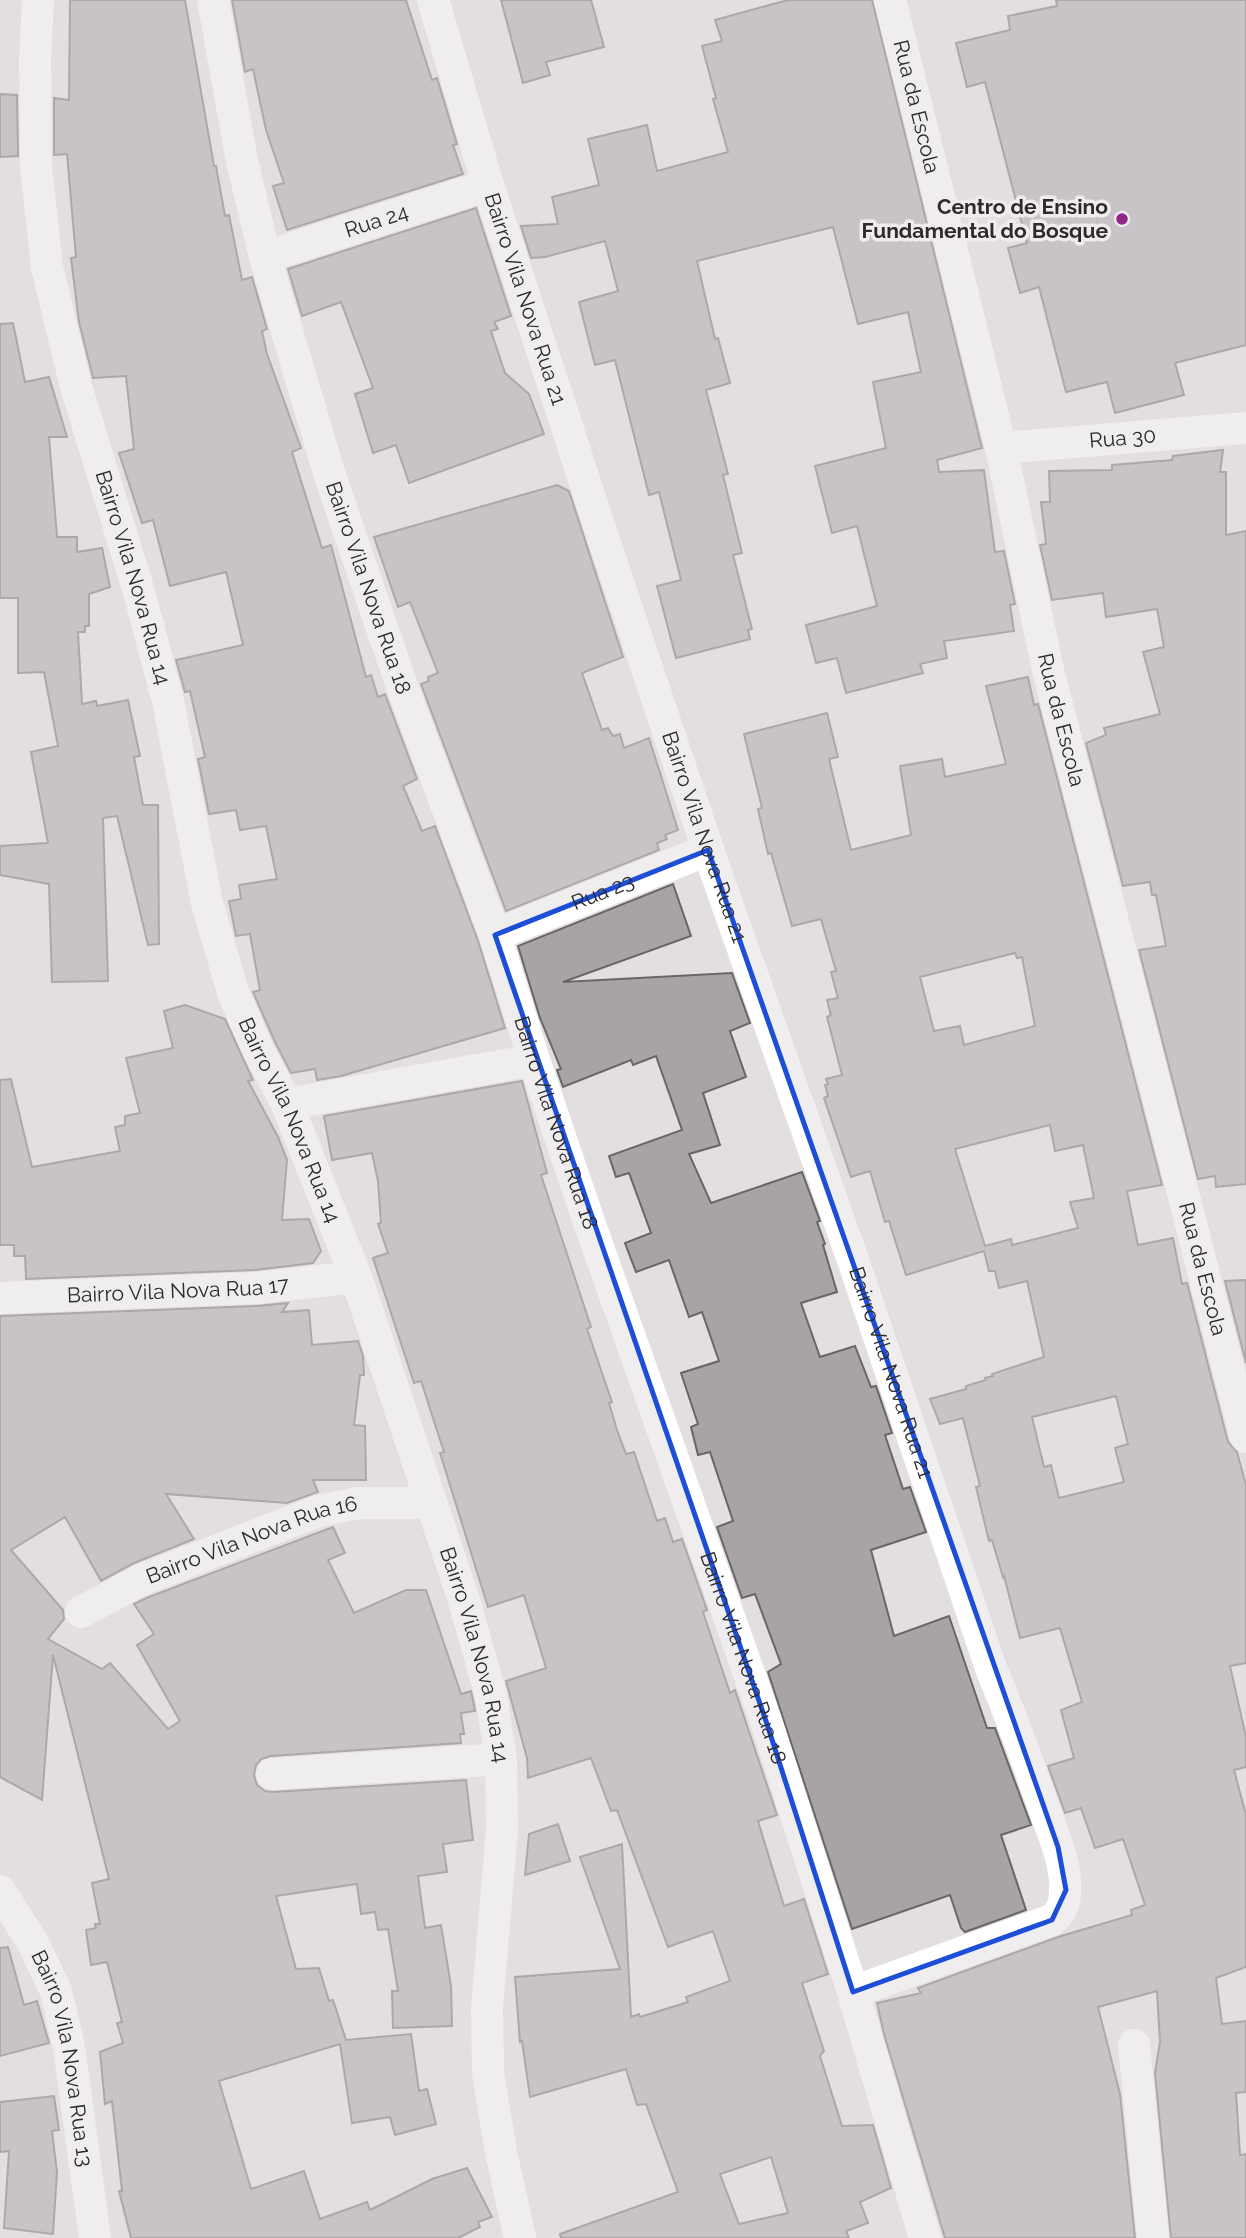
<svg xmlns="http://www.w3.org/2000/svg" width="1246" height="2238" viewBox="0 0 1246 2238" font-family="Raleway,sans-serif">
	<style>
		.building { fill: #a7a3a6; stroke: #6a6569; stroke-width: 2; fill-rule: evenodd }
		.lines { fill: none; stroke-linecap: round; stroke-linejoin: round }
		.street { stroke: #fff; stroke-width: 32 }
		.marked { fill: none; stroke: #1d4ed8; stroke-width: 5; stroke-linejoin: round }
		.poi-dot { fill: #912689; stroke: #f0ebef; stroke-width: 2.5 }
		.labels { text-anchor: middle; stroke-width: 7; stroke-linejoin: round; paint-order: stroke }
		.street-label { font-size: 21px; fill: #2c2a2c; stroke: #f0ebef }
		.poi-label { font-size: 21px; font-weight: bold; fill: #2c2a2c; stroke: #f0ebef; text-anchor: end }
	</style>
	<rect width="100%" height="100%" fill="#e3dee2"/>
	<g class="building">
		<polygon points="70,0 185,0 214,166 216,166 225,216 229,215 242,280 252,277 267,329 262,331 267,354 301,448 292,452 322,548 331,545 366,677 371,675 378,697 385,694 417,779 403,786 422,831 435,826 478,941 505,1028 341,1076 317,1080 315,1069 291,1073 275,1042 253,992 260,990 250,934 236,936 229,901 241,899 239,885 277,879 266,826 240,830 236,810 209,814 198,759 205,757 190,691 185,692 176,660 243,645 226,572 170,586 153,520 142,523 119,453 134,449 126,376 93,378 79,322 71,258 76,257 67,154 54,155 54,98 69,100"/>
		<polygon points="232,0 406,0 432,80 437,78 457,144 453,145 463,174 287,230 273,186 284,183 266,130 253,69 245,72"/>
		<polygon points="501,0 591,0 604,47 546,62 550,75 523,83"/>
		<polygon points="788,0 872,0 982,448 937,460 939,472 984,470 995,552 1004,551 1015,604 1010,605 1014,631 944,641 947,658 920,664 923,673 846,693 837,658 816,663 806,625 877,606 857,526 832,533 815,466 886,448 873,382 921,372 908,312 858,324 833,227 697,261 715,339 718,338 730,383 706,390 728,474 723,475 742,553 733,555 752,629 748,630 750,639 676,658 657,586 681,580 659,492 649,495 615,360 595,365 579,302 618,291 605,241 545,257 531,258 521,226 558,224 552,197 599,185 588,139 647,125 657,171 728,152 713,99 716,98 702,46 722,41 715,20"/>
		<polygon points="1056,0 1246,0 1246,345 1175,363 1184,395 1115,413 1107,382 1066,392 1039,287 1020,293 1008,248 1027,243 985,82 967,87 956,43 1010,30 1008,16 1057,6"/>
		<polygon points="0,94 17,95 18,156 0,157"/>
		<polygon points="476,208 511,316 494,322 498,329 491,331 505,373 529,394 544,434 409,483 396,445 373,453 355,394 373,388 341,302 302,316 288,269"/>
		<polygon points="13,323 25,382 49,377 67,437 49,437 57,537 77,537 77,552 102,548 110,587 89,594 89,626 85,626 85,632 78,632 82,704 96,701 97,706 128,700 140,756 134,757 143,805 158,805 159,944 148,945 117,816 103,818 108,981 52,982 49,884 0,875 0,846 48,843 31,752 58,746 44,672 18,673 18,598 0,598 0,324"/>
		<polygon points="1223,450 1220,472 1226,472 1226,535 1246,531 1246,1184 1216,1187 1215,1176 1198,1179 1139,950 1166,946 1156,895 1152,895 1150,882 1123,886 1086,743 1106,735 1104,728 1160,714 1143,652 1164,647 1157,609 1106,617 1103,593 1052,600 1040,545 1046,544 1041,502 1050,502 1049,471 1112,470 1112,465 1172,460 1173,456"/>
		<polygon points="557,485 569,491 623,657 582,673 602,730 608,728 613,736 620,734 624,748 649,738 678,830 665,835 667,839 657,843 659,850 506,911 421,684 429,681 428,677 438,673 410,602 398,607 374,537"/>
		<path d="M1028,677L1034,705L1038,704L1162,1185L1127,1191L1138,1245L1173,1238L1182,1284L1187,1283L1228,1442L1237,1452L1246,1485V1663L1230,1666L1246,1737V1767L1234,1770L1246,1815V1967L1216,1978L1222,2024L1246,2021V2092L1236,2093L1240,2155L1246,2154V2238H1171L1155,2073L1160,2042L1157,1991L1098,2007L1120,2094L1135,2238H945L884,2034L877,2003L921,1993L918,1988L1061,1936L1132,1915L1131,1910L1145,1905L1123,1839L1095,1848L1081,1808L1065,1813L1048,1766L1074,1758L1061,1710L1082,1702L1060,1628L1020,1638L1004,1576L1003,1577L992,1540L989,1541L976,1487L980,1486L963,1418L940,1424L930,1399L966,1389V1386L986,1380L985,1378L993,1376L992,1374L1044,1357L1027,1281L999,1288L995,1271H989L984,1251L906,1275L889,1221L885,1222L870,1171L851,1177L824,1098L828,1096L825,1085L828,1084L826,1079L842,1075L827,1017L831,1015L827,1000L838,998L831,972L836,971L821,919L792,926L771,853L768,854L758,809L762,808L744,734L827,713L838,757L829,759L851,850L911,835L900,766L942,759L945,777L1006,764L986,686ZM1015,953L1017,958L1022,957L1035,1026L964,1045L960,1026L934,1031L920,977ZM1050,1125L1055,1151L1083,1145L1094,1198L1070,1202L1078,1228L1012,1245L1011,1239L985,1246L955,1149ZM1116,1396L1128,1444L1115,1448L1124,1482L1059,1498L1051,1465L1044,1467L1032,1417Z"/>
		<polygon points="673,884 691,936 563,982 732,973 750,1023 730,1031 746,1077 703,1093 720,1145 689,1154 711,1203 802,1172 820,1221 817,1222 825,1244 823,1245 837,1292 801,1303 820,1357 855,1346 871,1387 876,1386 892,1433 885,1435 903,1489 910,1487 926,1532 871,1550 894,1636 949,1616 987,1728 995,1728 1031,1825 1001,1835 1026,1910 965,1932 961,1928 950,1895 852,1929 768,1672 781,1664 755,1594 742,1598 717,1527 733,1521 710,1452 698,1455 691,1427 698,1424 681,1373 719,1361 702,1312 689,1317 669,1260 636,1272 625,1243 651,1233 629,1173 616,1177 609,1156 682,1130 656,1056 633,1065 631,1060 563,1087 557,1070 561,1069 540,1018 518,946"/>
		<polygon points="185,1005 225,1019 253,1080 248,1081 278,1137 287,1160 282,1220 309,1219 321,1251 313,1263 255,1270 26,1279 25,1256 14,1256 14,1245 0,1245 0,1080 11,1079 32,1167 120,1151 115,1127 125,1125 125,1116 140,1113 126,1058 173,1048 164,1011"/>
		<path d="M522,1081L547,1173L541,1175L591,1327L587,1329L612,1402L609,1403L617,1430L626,1454L634,1452L657,1521L665,1518L673,1542L682,1539L707,1610L703,1612L730,1693L735,1690L777,1815L758,1821L784,1906L804,1899L828,1974L802,1983L824,2051L820,2056L842,2126L873,2125L891,2188L860,2202L868,2223L846,2231L849,2238H561L560,2234L678,2192L646,2104L637,2105L626,2069L530,2097L522,2041L520,2042L515,1977L620,1969L580,1857L622,1844L631,2017L639,2014L640,2017L688,2002L686,1997L730,1981L713,1931L668,1947L617,1810L611,1811L591,1758L528,1778L527,1758L506,1681L546,1668L524,1595L488,1607L440,1453L444,1452L421,1381L414,1383L373,1258L388,1253L378,1224L381,1223L378,1181L372,1153L332,1160L324,1116ZM771,2157L788,2213L739,2224L720,2174Z"/>
		<polygon points="1246,1280 1246,1363 1225,1281"/>
		<polygon points="288,1303 282,1312 309,1310 312,1345 358,1341 363,1356 364,1375 360,1375 354,1425 365,1426 366,1480 313,1480 318,1492 287,1503 166,1494 194,1539 134,1563 101,1581 65,1517 11,1550 63,1610 64,1619 48,1639 102,1669 110,1663 168,1729 180,1721 137,1645 154,1634 134,1604 149,1597 333,1527 345,1553 328,1560 354,1613 406,1590 426,1590 461,1694 471,1691 473,1700 475,1711 461,1713 464,1734 460,1734 461,1743 271,1756 261,1759 256,1765 254,1775 257,1785 265,1791 273,1792 466,1780 473,1840 443,1844 447,1872 418,1876 425,1928 441,1925 451,1986 452,2026 393,2028 392,1991 398,1991 388,1929 378,1930 375,1912 361,1914 357,1884 276,1896 296,1969 319,1968 329,2001 333,2000 346,2040 411,2034 419,2091 427,2089 436,2124 395,2135 390,2117 352,2123 340,2044 219,2081 251,2189 304,2171 320,2219 367,2202 370,2210 432,2179 467,2168 492,2217 478,2222 480,2227 458,2238 131,2238 119,2191 122,2191 112,2101 105,2104 100,2052 123,2043 117,2023 122,2022 107,1962 91,1965 86,1930 96,1928 95,1924 100,1924 92,1883 109,1879 53,1655 42,1800 0,1777 0,1316 257,1306"/>
		<polygon points="558,1824 570,1861 525,1875 529,1834"/>
		<polygon points="8,1947 24,2005 37,2001 49,2043 0,2056 0,1948"/>
		<polygon points="54,2096 59,2130 52,2131 57,2172 53,2234 4,2228 9,2151 0,2152 0,2102"/>
	</g>
	<g class="lines">
		<g class="street">
			<path id="s1" d="M38,0L35,59L36,167L47,267L75,383L139,592L168,701L207,903L233,992L258,1050L287,1104L356,1277L466,1607L491,1696L501,1759L502,1830L487,2008L488,2073L501,2152L520,2238"/>
			<path id="s2" d="M213,0L242,161L265,257L330,476L403,689L495,935L534,1060L588,1219L767,1724L853,1992L925,2238"/>
			<path id="s3" d="M433,0L488,185L597,519L708,850L854,1263L992,1671C1011,1716 1028,1762 1044,1808C1053,1834 1067,1864 1065,1892C1065,1904 1061,1912 1052,1920L853,1992"/>
			<path id="s4" d="M890,0L1001,448L1048,670L1246,1437"/>
			<path id="s5" d="M265,257L488,185"/>
			<path id="s6" d="M1001,448L1246,428"/>
			<path id="s7" d="M495,935L708,850"/>
			<polyline points="287,1104 534,1060"/>
			<path id="s8" d="M0,1298L256,1288L356,1277"/>
			<path id="s9" d="M81,1612L141,1580L318,1511L358,1503H431"/>
			<polyline points="272,1774 501,1759"/>
			<path id="s10" d="M0,1891L33,1943L56,1991L69,2047L95,2238"/>
			<polyline points="1134,2045 1153,2238"/>
		</g>
	</g>
	<path d="M0 0H1246V2238H0ZM708,850L1058,1847L1066,1890L1052,1920L853,1992L767,1724L495,935Z" fill="#e3dee2" fill-opacity=".55" fill-rule="evenodd"/>
	<path class="marked" d="M708,850L1058,1847L1066,1890L1052,1920L853,1992L767,1724L495,935Z"/>
	<circle class="poi-dot" cx="1122" cy="219" r="7"/>
	<g class="labels">
		<g class="street-label">
			<text dy="7" stroke="none"><textPath href="#s4" startOffset="110">Rua da Escola</textPath></text>
			<text dy="7" stroke="none"><textPath href="#s5" startOffset="117">Rua 24</textPath></text>
			<text dy="7" stroke="none"><textPath href="#s3" startOffset="313">Bairro Vila Nova Rua 21</textPath></text>
			<text dy="7" stroke="none"><textPath href="#s6" startOffset="122">Rua 30</textPath></text>
			<text dy="7" stroke="none"><textPath href="#s1" startOffset="590">Bairro Vila Nova Rua 14</textPath></text>
			<text dy="7" stroke="none"><textPath href="#s2" startOffset="609">Bairro Vila Nova Rua 18</textPath></text>
			<text dy="7" stroke="none"><textPath href="#s4" startOffset="740">Rua da Escola</textPath></text>
			<text dy="7" stroke="none"><textPath href="#s3" startOffset="880">Bairro Vila Nova Rua 21</textPath></text>
			<text dy="7" stroke="none"><textPath href="#s7" startOffset="116">Rua 23</textPath></text>
			<text dy="7" stroke="none"><textPath href="#s1" startOffset="1157">Bairro Vila Nova Rua 14</textPath></text>
			<text dy="7" stroke="none"><textPath href="#s2" startOffset="1176">Bairro Vila Nova Rua 18</textPath></text>
			<text dy="7" stroke="none"><textPath href="#s4" startOffset="1307">Rua da Escola</textPath></text>
			<text dy="7" stroke="none"><textPath href="#s8" startOffset="178">Bairro Vila Nova Rua 17</textPath></text>
			<text dy="7" stroke="none"><textPath href="#s3" startOffset="1447">Bairro Vila Nova Rua 21</textPath></text>
			<text dy="7" stroke="none"><textPath href="#s9" startOffset="186">Bairro Vila Nova Rua 16</textPath></text>
			<text dy="7" stroke="none"><textPath href="#s1" startOffset="1724">Bairro Vila Nova Rua 14</textPath></text>
			<text dy="7" stroke="none"><textPath href="#s2" startOffset="1743">Bairro Vila Nova Rua 18</textPath></text>
			<text dy="7" stroke="none"><textPath href="#s10" startOffset="182">Bairro Vila Nova Rua 13</textPath></text>
		</g>
		<g class="poi-label">
			<text x="1108" y="214">Centro de Ensino<tspan x="1108" dy="24">Fundamental do Bosque</tspan></text>
		</g>
	</g>
</svg>
